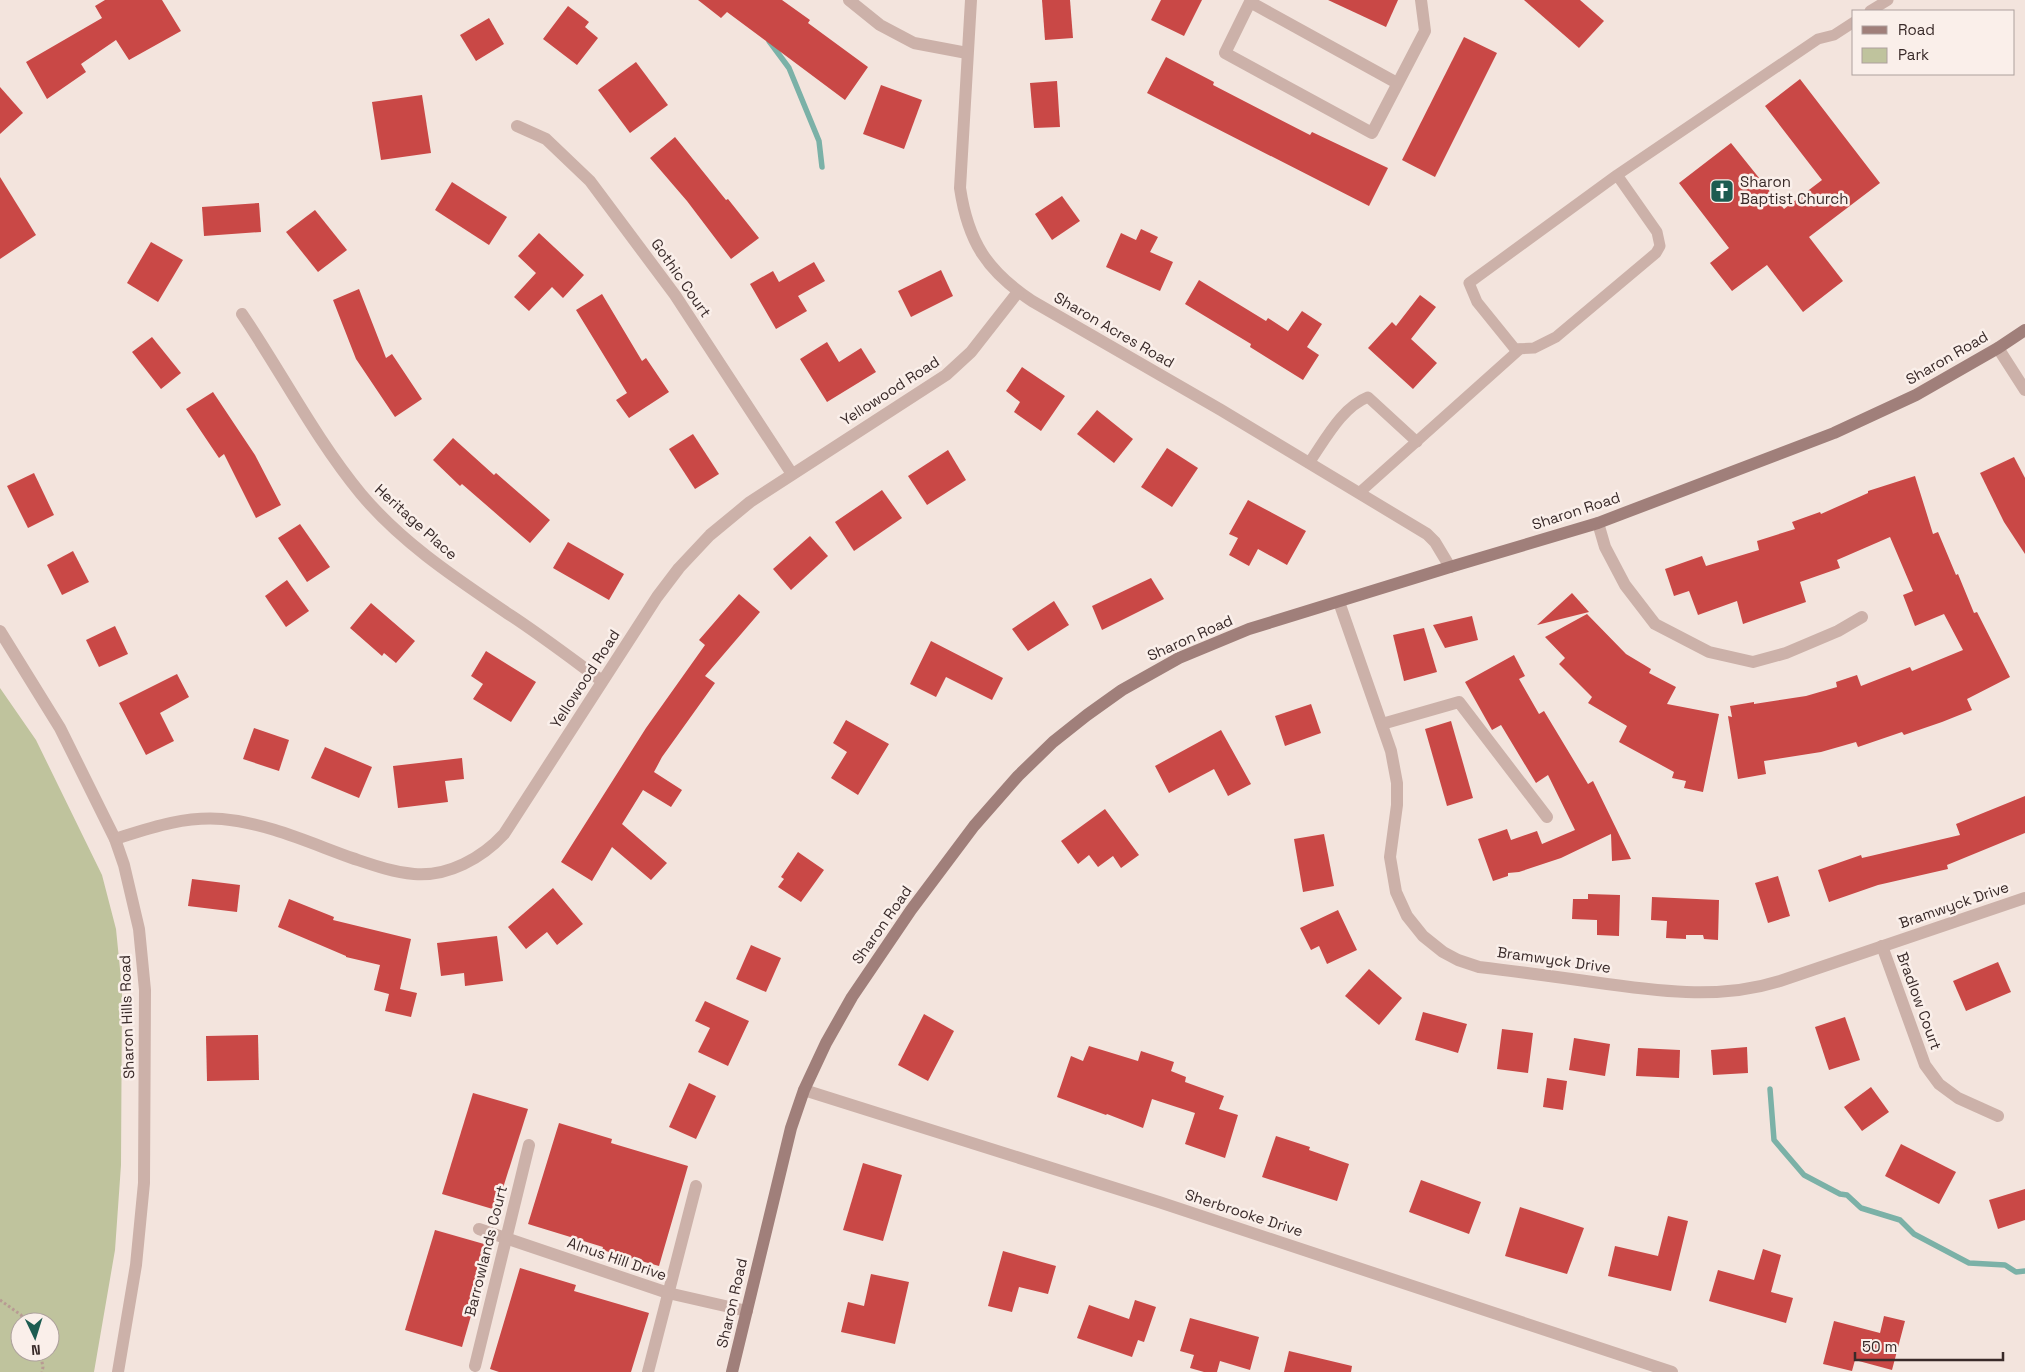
<svg xmlns="http://www.w3.org/2000/svg" width="2025" height="1372" viewBox="0 0 2025 1372" font-family="'Space Grotesk',sans-serif">
	<style>
		.green { fill: #bfc39d; fill-rule: evenodd }
		.lines { fill: none; stroke-linecap: round; stroke-linejoin: round }
		.stream { stroke: #7bb1a7; stroke-width: 5.5 }
		.building { fill: #c94846 }
		.path { stroke: #b89a93; stroke-width: 3; stroke-dasharray: 2.5 2.5; stroke-linecap: butt }
		.service { stroke: #ccb1a9; stroke-width: 11 }
		.minor { stroke: #ccb1a9; stroke-width: 12 }
		.secondary { stroke: #a07f7a; stroke-width: 12 }
		.labels { text-anchor: middle; stroke-width: 5; stroke-linejoin: round; paint-order: stroke }
		.poi-label { font-size: 15px; fill: #392a29; stroke: #faefea; text-anchor: start }
		.street-label { font-size: 15px; fill: #392a29; stroke: #faefea }
	</style>
	<rect width="100%" height="100%" fill="#f3e4dd"/>
	<path class="green" d="M0,688L36,740L102,875L116,929L122,989L121,1165L115,1250L94,1372H0ZM20,1322H50V1352H20Z"/>
	<g class="lines">
		<g class="stream">
			<polyline points="769,41 789,68 819,141 822,167"/>
			<polyline points="1770,1089 1774,1140 1804,1175 1840,1194 1847,1195 1861,1208 1900,1220 1914,1234 1969,1263 2005,1265 2016,1272 2025,1271"/>
		</g>
	</g>
	<g class="building">
		<polygon points="105,0 162,0 181,31 129,60 116,40 81,64 86,72 47,99 26,62 102,18 95,6"/>
		<polygon points="698,0 782,0 810,20 808,23 868,67 845,100 727,12 721,18"/>
		<polygon points="1042,0 1070,0 1073,38 1045,40"/>
		<polygon points="1161,0 1202,0 1184,36 1151,20"/>
		<polygon points="1328,0 1398,0 1386,27"/>
		<polygon points="1524,0 1580,0 1604,21 1579,48"/>
		<polygon points="568,6 589,22 585,27 598,38 577,65 543,39"/>
		<polygon points="489,18 504,44 476,61 460,35"/>
		<polygon points="1464,37 1497,53 1435,177 1402,160"/>
		<polygon points="1166,57 1214,82 1213,85 1310,135 1312,132 1388,168 1369,206 1147,93"/>
		<polygon points="636,62 668,105 630,133 598,90"/>
		<polygon points="1800,79 1880,183 1809,237 1843,281 1803,312 1767,265 1732,291 1710,263 1729,248 1679,183 1731,143 1784,209 1822,180 1765,106"/>
		<polygon points="1057,81 1060,127 1034,128 1030,83"/>
		<polygon points="881,85 922,100 904,149 863,134"/>
		<polygon points="0,87 23,113 0,134"/>
		<polygon points="422,95 431,153 381,160 372,102"/>
		<polygon points="675,137 726,200 728,199 759,238 731,259 687,201 650,158"/>
		<polygon points="0,177 36,235 0,259"/>
		<polygon points="452,182 507,217 489,245 435,210"/>
		<polygon points="1062,196 1080,221 1052,240 1035,214"/>
		<polygon points="259,203 261,232 204,236 202,207"/>
		<polygon points="315,210 347,250 318,272 286,232"/>
		<polygon points="1141,229 1158,237 1150,252 1173,262 1160,291 1106,267 1121,233 1136,240"/>
		<polygon points="539,233 584,275 563,298 552,287 529,311 514,297 536,273 518,256"/>
		<polygon points="151,242 183,260 158,302 127,283"/>
		<polygon points="814,262 825,281 798,296 807,311 776,329 750,284 773,271 779,282"/>
		<polygon points="941,270 953,296 911,317 898,291"/>
		<polygon points="1199,280 1266,321 1268,318 1288,331 1302,311 1322,324 1307,347 1319,355 1303,380 1250,347 1251,344 1185,304"/>
		<polygon points="359,289 386,358 392,354 422,399 395,417 356,359 333,300"/>
		<polygon points="602,294 642,361 646,358 669,392 629,418 616,400 627,393 576,310"/>
		<polygon points="1420,295 1436,307 1411,339 1437,363 1413,389 1368,348 1392,322 1396,326"/>
		<polygon points="152,337 181,373 161,389 132,352"/>
		<polygon points="827,342 839,362 861,348 876,372 827,402 800,359"/>
		<polygon points="1022,367 1065,396 1041,431 1014,412 1020,402 1006,391"/>
		<polygon points="213,392 255,455 281,505 256,518 224,454 219,458 186,409"/>
		<polygon points="1097,410 1133,439 1114,463 1077,434"/>
		<polygon points="693,434 719,474 695,489 669,449"/>
		<polygon points="453,438 494,475 496,473 550,520 530,543 462,484 460,486 433,460"/>
		<polygon points="1167,448 1198,468 1172,507 1141,487"/>
		<polygon points="948,450 966,480 927,505 908,476"/>
		<polygon points="2014,457 2025,478 2025,554 2004,522 1980,473"/>
		<polygon points="34,473 54,515 28,528 7,486"/>
		<polygon points="1915,476 1933,534 1938,532 1956,575 1958,574 1974,613 1977,612 2010,677 1967,699 1972,710 1942,722 1904,735 1902,732 1858,747 1856,742 1821,752 1764,761 1766,774 1738,779 1728,716 1732,717 1730,706 1754,702 1754,704 1806,696 1837,687 1836,682 1857,675 1861,686 1910,667 1912,671 1963,650 1944,614 1915,626 1903,595 1913,591 1890,537 1837,560 1840,568 1800,582 1806,602 1743,624 1737,601 1698,615 1689,591 1674,596 1665,569 1702,556 1706,566 1759,550 1757,541 1795,529 1792,522 1820,512 1821,514 1868,493 1868,491"/>
		<polygon points="882,490 902,518 854,551 835,522"/>
		<polygon points="1248,500 1306,531 1287,565 1258,549 1249,566 1229,555 1238,538 1229,534"/>
		<polygon points="300,524 330,567 307,582 278,538"/>
		<polygon points="810,536 828,556 791,590 773,569"/>
		<polygon points="568,542 624,574 609,600 553,568"/>
		<polygon points="73,551 89,582 62,595 47,565"/>
		<polygon points="1151,578 1164,599 1102,630 1092,606"/>
		<polygon points="287,580 309,611 286,627 265,596"/>
		<polygon points="1572,593 1589,612 1537,625"/>
		<polygon points="739,594 760,612 705,676 715,683 662,757 654,772 682,790 671,807 643,790 622,824 667,863 651,880 612,847 592,881 561,862 646,728 705,645 699,640"/>
		<polygon points="1054,601 1069,625 1028,651 1012,629"/>
		<polygon points="371,603 415,641 396,663 384,653 382,656 350,628"/>
		<polygon points="1587,614 1626,654 1651,669 1649,673 1676,687 1667,704 1719,714 1703,792 1684,788 1686,781 1672,778 1674,772 1619,742 1627,726 1588,703 1592,697 1559,664 1565,658 1545,637"/>
		<polygon points="1472,616 1478,640 1445,648 1433,625"/>
		<polygon points="115,626 128,654 99,667 86,640"/>
		<polygon points="1424,628 1437,672 1404,681 1393,635"/>
		<polygon points="931,641 1003,678 992,700 946,677 936,697 910,684"/>
		<polygon points="486,651 536,682 511,722 473,699 483,684 471,676"/>
		<polygon points="1514,655 1525,676 1519,679 1539,714 1544,711 1588,784 1593,781 1631,859 1612,861 1611,834 1561,858 1519,872 1508,873 1508,876 1493,881 1478,839 1507,829 1511,840 1537,831 1542,844 1575,830 1548,775 1536,783 1501,725 1492,730 1465,682"/>
		<polygon points="177,674 189,697 160,713 174,741 146,755 119,703"/>
		<polygon points="1311,704 1321,733 1285,746 1275,716"/>
		<polygon points="846,720 889,744 858,795 831,778 847,752 833,743"/>
		<polygon points="1451,721 1473,798 1447,806 1425,729"/>
		<polygon points="254,728 289,740 279,771 243,759"/>
		<polygon points="1221,730 1251,784 1228,796 1214,769 1169,793 1155,766"/>
		<polygon points="325,747 372,767 359,798 311,778"/>
		<polygon points="462,758 464,779 445,781 448,802 398,808 393,766"/>
		<polygon points="2025,796 2025,833 1947,865 1948,869 1878,885 1829,902 1818,870 1861,855 1862,858 1960,835 1956,824"/>
		<polygon points="1105,809 1139,855 1121,868 1113,856 1098,867 1089,855 1078,864 1061,841"/>
		<polygon points="1324,834 1334,886 1303,892 1294,839"/>
		<polygon points="798,852 824,870 801,902 778,887 784,879 781,877"/>
		<polygon points="1778,876 1790,916 1768,923 1755,883"/>
		<polygon points="192,879 240,885 237,912 188,906"/>
		<polygon points="553,888 583,924 557,945 547,932 526,949 508,927"/>
		<polygon points="1588,894 1620,895 1619,936 1597,935 1597,920 1572,919 1573,899 1588,899"/>
		<polygon points="1652,897 1719,900 1718,940 1704,939 1703,935 1686,935 1686,939 1666,938 1667,921 1651,920"/>
		<polygon points="289,899 334,917 333,920 411,939 400,989 417,993 411,1017 385,1011 389,994 374,990 380,965 346,957 346,956 278,927"/>
		<polygon points="1338,910 1357,950 1327,964 1319,946 1311,950 1300,928"/>
		<polygon points="497,936 503,981 465,986 464,973 441,976 437,943"/>
		<polygon points="751,945 781,958 766,992 736,979"/>
		<polygon points="1998,962 2011,992 1966,1011 1953,981"/>
		<polygon points="1369,969 1402,998 1379,1025 1345,996"/>
		<polygon points="705,1001 749,1021 728,1066 698,1052 710,1028 695,1021"/>
		<polygon points="1423,1012 1467,1024 1458,1053 1415,1040"/>
		<polygon points="924,1014 954,1031 928,1081 898,1065"/>
		<polygon points="1845,1017 1860,1060 1829,1070 1815,1027"/>
		<polygon points="1502,1029 1533,1033 1528,1073 1497,1069"/>
		<polygon points="258,1035 259,1080 207,1081 206,1036"/>
		<polygon points="1574,1038 1610,1044 1605,1076 1569,1070"/>
		<polygon points="1089,1046 1138,1061 1141,1051 1174,1062 1171,1071 1186,1077 1185,1082 1224,1096 1219,1109 1238,1115 1225,1158 1185,1144 1195,1113 1152,1099 1143,1128 1107,1114 1106,1115 1057,1097 1071,1056 1083,1061"/>
		<polygon points="1747,1047 1748,1073 1713,1075 1711,1050"/>
		<polygon points="1638,1048 1680,1050 1679,1078 1636,1076"/>
		<polygon points="1547,1078 1567,1081 1563,1110 1543,1107"/>
		<polygon points="689,1083 716,1096 696,1139 669,1127"/>
		<polygon points="1871,1087 1889,1112 1862,1131 1844,1107"/>
		<polygon points="473,1093 528,1109 496,1210 442,1194"/>
		<polygon points="559,1123 612,1139 611,1143 688,1166 659,1266 602,1250 603,1247 528,1224"/>
		<polygon points="1276,1136 1310,1147 1309,1150 1349,1164 1337,1201 1262,1177"/>
		<polygon points="1901,1144 1956,1172 1939,1204 1885,1176"/>
		<polygon points="863,1163 902,1175 883,1241 843,1230"/>
		<polygon points="1421,1180 1481,1202 1469,1234 1409,1212"/>
		<polygon points="2025,1189 2025,1220 1998,1229 1989,1200"/>
		<polygon points="1520,1207 1584,1228 1567,1274 1505,1256"/>
		<polygon points="1668,1216 1688,1221 1671,1291 1608,1276 1615,1246 1658,1256"/>
		<polygon points="435,1230 491,1246 462,1347 405,1330"/>
		<polygon points="1763,1249 1781,1255 1771,1292 1793,1298 1786,1323 1709,1301 1718,1270 1754,1280"/>
		<polygon points="1003,1251 1056,1266 1048,1294 1019,1287 1012,1312 988,1306"/>
		<polygon points="520,1268 576,1285 574,1291 649,1313 631,1372 499,1372 490,1369"/>
		<polygon points="871,1274 909,1282 895,1344 841,1332 848,1302 864,1306"/>
		<polygon points="1135,1300 1156,1307 1144,1342 1138,1340 1132,1357 1077,1338 1089,1305 1129,1319"/>
		<polygon points="1884,1316 1905,1321 1892,1370 1855,1360 1852,1371 1823,1364 1834,1321 1880,1333"/>
		<polygon points="1190,1318 1259,1337 1250,1370 1220,1361 1217,1372 1204,1372 1190,1368 1194,1355 1180,1351"/>
		<polygon points="1289,1351 1352,1366 1351,1372 1284,1372"/>
	</g>
	<g class="lines">
		<g class="path">
			<polyline points="0,1300 21,1315 26,1322"/>
			<polyline points="40,1352 43,1367 42,1372"/>
		</g>
		<g class="service">
			<polyline points="1870,11 1888,0"/>
			<polyline points="1617,175 1657,232 1660,246 1656,253 1556,337 1534,348 1515,349 1477,302 1469,283 1617,175 1818,39 1834,35 1854,22"/>
			<path d="M1309,463C1325,440 1342,407 1368,397L1417,442"/>
			<polyline points="1359,493 1520,349"/>
		</g>
		<g class="minor">
			<polyline points="849,0 880,25 914,43 967,53"/>
			<path d="M971,0L960,188C968,242 987,271 1032,301L1221,410L1427,534L1435,542L1450,567"/>
			<polyline points="1397,83 1250,2 1225,53 1372,133 1425,31 1421,0"/>
			<polyline points="517,126 546,139 590,181 675,295 792,474"/>
			<path d="M242,314C282,373 315,438 361,494C403,544 457,579 510,615C542,636 572,659 602,681"/>
			<polyline points="1998,348 2025,390"/>
			<polyline points="1598,523 1605,547 1625,585 1655,624 1709,652 1753,662 1786,653 1838,631 1862,617"/>
			<path d="M1339,602L1391,751L1397,783V805L1390,857L1396,892L1407,916L1423,936L1443,952L1458,960L1479,967C1522,972 1565,978 1607,984C1666,992 1723,999 1780,981L2025,898"/>
			<polyline points="0,631 60,728 115,839 124,865 139,929 145,990 144,1183 136,1265 118,1372"/>
			<polyline points="1382,724 1459,702 1547,817"/>
			<path d="M115,839C150,828 184,816 222,819C267,823 310,843 352,858C373,865 392,872 414,874C448,877 482,858 504,834L657,597L679,568L710,535L750,502L946,375L971,352L1018,292"/>
			<polyline points="1882,946 1925,1065 1939,1084 1958,1098 1998,1116"/>
			<polyline points="804,1090 1159,1202 1672,1372"/>
			<polyline points="479,1229 668,1293 747,1311"/>
			<polyline points="475,1366 529,1145"/>
			<polyline points="648,1372 696,1186"/>
		</g>
		<polyline class="secondary" points="732,1372 791,1128 804,1090 826,1043 852,997 911,910 974,826 1018,776 1053,742 1087,715 1122,690 1179,658 1249,629 1450,567 1598,523 1834,433 1916,395 1998,348 2025,330"/>
	</g>
	<defs>
		<g id="church-square" transform="scale(1.25)"><rect x="-9" y="-9" width="18" height="18" rx="4" fill="#1d5c51" stroke="#faefea"/><path d="M-1.2-6h2.4v3.5h3.3v2.4h-3.3V6h-2.4V-.1h-3.3v-2.4h3.3Z" fill="#fff"/></g>
	</defs>
	<g fill-rule="evenodd">
		<use href="#church-square" x="1722" y="191"/>
	</g>
	<g class="labels">
		<g class="poi-label">
			<text x="1740" y="187">Sharon<tspan x="1740" dy="17">Baptist Church</tspan></text>
		</g>
		<g class="street-label">
			<text transform="translate(681 278) rotate(55)" y="5">Gothic Court</text>
			<text transform="translate(1114 330) rotate(30)" y="5">Sharon Acres Road</text>
			<text transform="translate(1947 358) rotate(-30)" y="5">Sharon Road</text>
			<text transform="translate(890 391) rotate(-33)" y="5">Yellowood Road</text>
			<text transform="translate(1576 511) rotate(-18)" y="5">Sharon Road</text>
			<text transform="translate(416 522) rotate(42)" y="5">Heritage Place</text>
			<text transform="translate(1190 638) rotate(-24)" y="5">Sharon Road</text>
			<text transform="translate(585 679) rotate(-57)" y="5">Yellowood Road</text>
			<text transform="translate(1954 905) rotate(-19)" y="5">Bramwyck Drive</text>
			<text transform="translate(882 925) rotate(-55)" y="5">Sharon Road</text>
			<text transform="translate(1554 960) rotate(8)" y="5">Bramwyck Drive</text>
			<text transform="translate(1919 1001) rotate(70)" y="5">Bradlow Court</text>
			<text transform="translate(127 1017) rotate(-92)" y="5">Sharon Hills Road</text>
			<text transform="translate(1244 1213) rotate(18)" y="5">Sherbrooke Drive</text>
			<text transform="translate(486 1251) rotate(-76)" y="5">Barrowlands Court</text>
			<text transform="translate(617 1259) rotate(19)" y="5">Alnus Hill Drive</text>
			<text transform="translate(732 1303) rotate(-77)" y="5">Sharon Road</text>
		</g>
	</g>
	<rect x="1852" y="10" width="162" height="65" fill="#faefea" stroke="#ada09d"/>
	<rect x="1862" y="26" width="25" height="8" fill="#a07f7a" stroke="#ada09d"/>
	<text x="1898" y="35" font-size="15" fill="#392a29">Road</text>
	<rect x="1862" y="48" width="25" height="15" fill="#bfc39d" stroke="#ada09d"/>
	<text x="1898" y="60" font-size="15" fill="#392a29">Park</text>
	<g transform="translate(35 1337) rotate(176)"><circle r="24" fill="#faefea" stroke="#ada09d"/>
	<path d="M0-4L9 19L0 12L-9 19Z" fill="#1d5c51"/>
	<text y="-8" font-size="14" font-weight="bold" text-anchor="middle" fill="#392a29">N</text>
	</g>
	<path d="M1855 1352v8h148v-8" fill="none" stroke="#392a29" stroke-width="2.5"/>
	<text x="1862" y="1352" font-size="15" fill="#392a29" stroke="#faefea" stroke-width="4" paint-order="stroke">50 m</text>
</svg>
